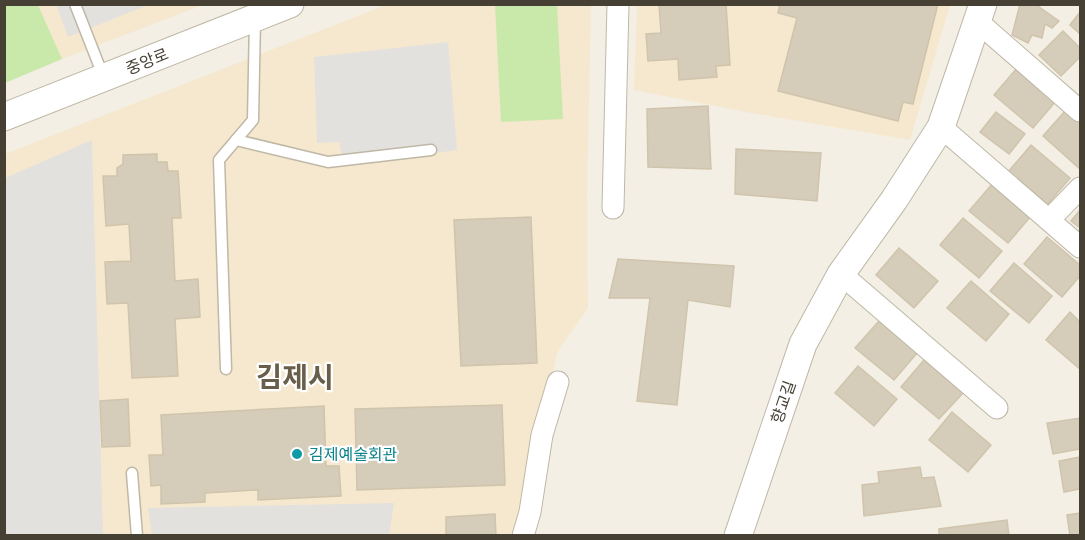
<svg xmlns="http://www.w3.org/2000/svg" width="1085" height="540" viewBox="0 0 1085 540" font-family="'DejaVu Sans','Noto Sans KR',sans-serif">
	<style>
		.commercial { fill: #f6e8ce }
		.green { fill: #c9e9aa }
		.parking { fill: #e3e1dd }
		.building { fill: #d5ccb9; stroke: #d0c4ac; stroke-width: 1.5 }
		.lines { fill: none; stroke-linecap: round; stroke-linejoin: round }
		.service-casing { stroke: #bfb8a6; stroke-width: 13 }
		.minor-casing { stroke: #bfb8a6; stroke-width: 23 }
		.tertiary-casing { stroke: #bfb8a6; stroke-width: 29 }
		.service { stroke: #fff; stroke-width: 10 }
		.minor { stroke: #fff; stroke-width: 21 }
		.tertiary { stroke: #fff; stroke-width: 27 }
		.culture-dot { fill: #0f9aa8; stroke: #fff; stroke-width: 2 }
		.labels { text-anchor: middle; stroke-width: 4.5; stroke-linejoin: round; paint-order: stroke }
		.street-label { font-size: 16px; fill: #453f34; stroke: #fff }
		.culture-label { font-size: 16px; fill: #0d838f; stroke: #fff; text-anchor: start }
		.town-label { font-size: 28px; font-weight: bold; fill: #685e4a; stroke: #fff }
	</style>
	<rect width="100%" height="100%" fill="#f3efe4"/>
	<g class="commercial">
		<polygon points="38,5 203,5 62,59"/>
		<polygon points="386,5 591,5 587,195 588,308 558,351 515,535 5,536 5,154"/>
		<polygon points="637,5 950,5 910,140 746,112 634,90"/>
	</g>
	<g class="green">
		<polygon points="5,4 38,5 62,59 5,83"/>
		<polygon points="495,5 557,5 563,119 501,122"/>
	</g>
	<g class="parking">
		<polygon points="56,4 148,5 68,37"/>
		<polygon points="448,42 457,150 344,166 339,142 317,143 314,57"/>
		<polygon points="92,140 103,535 5,535 5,178"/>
		<polygon points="394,503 389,536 152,535 148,508"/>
	</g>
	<g class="building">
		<polygon points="659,4 726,4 730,65 716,66 717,77 679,80 678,59 648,61 646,34 661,33"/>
		<polygon points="780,4 938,4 913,104 903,102 898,121 778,91 797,18 778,13"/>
		<polygon points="1020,4 1035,4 1059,21 1052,28 1045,24 1042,38 1032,35 1028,43 1012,35"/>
		<polygon points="1080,12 1080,34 1070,25"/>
		<polygon points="1063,31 1080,48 1080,57 1061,76 1039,55"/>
		<polygon points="1017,68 1056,101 1033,128 994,95"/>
		<polygon points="708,106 711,169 648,167 647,109"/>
		<polygon points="1066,110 1080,122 1080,169 1043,136"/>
		<polygon points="996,112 1025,134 1009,154 980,132"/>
		<polygon points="1031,145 1070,178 1047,205 1008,172"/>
		<polygon points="736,149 821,153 817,201 735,194"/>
		<polygon points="157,154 157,162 167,162 168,171 178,171 181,218 172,218 175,281 198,279 200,317 175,319 178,376 132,378 128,303 107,304 105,262 131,261 129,224 106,226 103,176 117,176 117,168 123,164 123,155"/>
		<polygon points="993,183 1031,216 1008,243 969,211"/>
		<polygon points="1080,210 1080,228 1071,221"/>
		<polygon points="531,217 537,363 461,366 454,220"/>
		<polygon points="963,218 1002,251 979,278 940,245"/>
		<polygon points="1047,237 1080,265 1080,276 1062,297 1024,264"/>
		<polygon points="899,248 938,281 914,308 876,275"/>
		<polygon points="618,259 734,266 730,307 688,300 677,405 637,401 650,298 609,298"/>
		<polygon points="1014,263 1052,296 1029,323 990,291"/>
		<polygon points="971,281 1009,314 986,341 947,308"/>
		<polygon points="1070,312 1080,322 1080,369 1046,340"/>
		<polygon points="879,321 917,353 894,380 855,348"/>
		<polygon points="924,360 963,393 939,419 901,387"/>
		<polygon points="858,366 897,399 874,426 835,393"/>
		<polygon points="128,399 130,446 102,447 100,401"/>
		<polygon points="502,405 505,485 357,490 355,409"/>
		<polygon points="324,406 326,466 339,466 341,496 258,500 258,490 205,493 205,502 161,504 161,485 151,486 149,455 163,455 161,415"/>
		<polygon points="952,412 991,445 968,472 929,440"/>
		<polygon points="1080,418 1080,449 1053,454 1047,423"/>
		<polygon points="1080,457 1080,489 1064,492 1059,461"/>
		<polygon points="920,467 922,478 934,477 941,506 864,516 862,485 879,483 878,472"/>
		<polygon points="1080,513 1080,536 1070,536 1067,515"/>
		<polygon points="495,514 496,536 446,536 446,517"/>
		<polygon points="1007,520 1009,536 939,536 939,529"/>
	</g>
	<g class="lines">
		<g class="service-casing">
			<g id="service">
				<polyline points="75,4 104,78"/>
				<polyline points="236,140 328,162 431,150"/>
				<polyline points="226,369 219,160 253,120 255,18"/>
				<polyline points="132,473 137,536"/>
			</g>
		</g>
		<g class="minor-casing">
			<g id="minor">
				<polyline points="978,22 1080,111"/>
				<polyline points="941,127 1080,247"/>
				<polyline points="613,208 618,4"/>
				<polyline points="1049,220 1080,188"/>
				<polyline points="841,274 997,408"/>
				<polyline points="523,536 530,512 542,435 558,382"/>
			</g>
		</g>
		<g class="tertiary-casing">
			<g id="tertiary">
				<polyline points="4,117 290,4"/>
				<polyline points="738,536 803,344 841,274 894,200 941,127 983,4"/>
			</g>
		</g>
		<use href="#service" class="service"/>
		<use href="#minor" class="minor"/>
		<use href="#tertiary" class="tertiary"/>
	</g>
	<circle class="culture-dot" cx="297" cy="454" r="6"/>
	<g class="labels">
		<g class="street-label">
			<text transform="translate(147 61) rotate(-22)" y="6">중앙로</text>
			<text transform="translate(783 402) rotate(-71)" y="6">향교길</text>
		</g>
		<g class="culture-label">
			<text x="309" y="460">김제예술회관</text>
		</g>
		<g class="town-label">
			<text x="295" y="387">김제시</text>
		</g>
	</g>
	<rect width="1085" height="540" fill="none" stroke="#453f34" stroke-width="12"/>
</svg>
